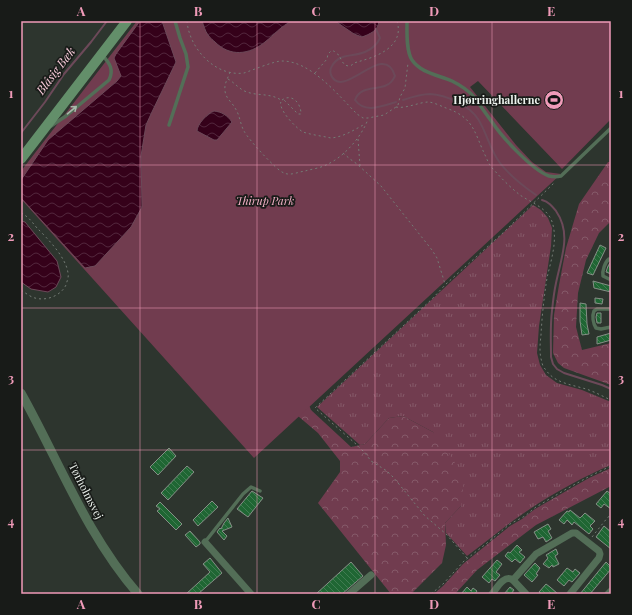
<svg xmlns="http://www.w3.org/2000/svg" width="632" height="615" viewBox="0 0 632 615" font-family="'Playfair Display',serif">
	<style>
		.grass { fill: url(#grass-tufts) }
		.forest { fill: url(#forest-crowns) }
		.park { fill: #713c4f }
		.water { fill: url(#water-waves); stroke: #6c4959 }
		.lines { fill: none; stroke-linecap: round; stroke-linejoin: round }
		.stream { stroke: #6c4959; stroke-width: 2 }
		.building { fill: url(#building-back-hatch); stroke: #858f86 }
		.path { stroke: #747b75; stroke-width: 1; stroke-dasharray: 2 3; stroke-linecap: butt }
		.service { stroke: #536e57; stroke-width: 3.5 }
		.minor { stroke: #536e57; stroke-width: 7 }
		.tertiary { stroke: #536e57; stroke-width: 9 }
		.secondary { stroke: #638f6a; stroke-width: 10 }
		.oneway { stroke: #a7b7aa }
		.grid { fill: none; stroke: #ef9ab8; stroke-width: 1; stroke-opacity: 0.55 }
		.labels { text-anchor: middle; stroke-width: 3.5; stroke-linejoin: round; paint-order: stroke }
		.poi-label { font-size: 11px; font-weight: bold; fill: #ecf2ed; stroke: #181b18; text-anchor: end }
		.park-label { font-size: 11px; font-style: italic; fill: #f4b1c7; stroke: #181b18 }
		.street-label { font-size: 11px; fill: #ecf2ed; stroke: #181b18 }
		.water-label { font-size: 12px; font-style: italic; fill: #fbcddc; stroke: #181b18 }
		.neatline { fill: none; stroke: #ef9ab8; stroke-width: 1.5 }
		.grid-label { font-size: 13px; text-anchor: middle; font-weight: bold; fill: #ef9ab8 }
	</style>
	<defs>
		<pattern id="grass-tufts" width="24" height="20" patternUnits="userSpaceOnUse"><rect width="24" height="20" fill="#713c4f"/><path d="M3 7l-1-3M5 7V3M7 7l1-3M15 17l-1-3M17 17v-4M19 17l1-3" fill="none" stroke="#855969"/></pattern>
		<pattern id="forest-crowns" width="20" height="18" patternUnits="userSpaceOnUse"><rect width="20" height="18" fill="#713c4f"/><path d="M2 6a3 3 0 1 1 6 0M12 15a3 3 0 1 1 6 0" fill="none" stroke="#855969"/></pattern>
		<pattern id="water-waves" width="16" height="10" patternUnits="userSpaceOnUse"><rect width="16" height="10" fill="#35011a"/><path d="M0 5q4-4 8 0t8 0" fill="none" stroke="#52263c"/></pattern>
		<pattern id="building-back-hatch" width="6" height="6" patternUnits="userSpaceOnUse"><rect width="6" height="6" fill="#1f6633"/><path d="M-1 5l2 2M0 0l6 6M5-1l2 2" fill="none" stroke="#407c51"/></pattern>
	</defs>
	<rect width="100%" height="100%" fill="#2d352e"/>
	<path class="grass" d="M533,205L541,210L548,218L552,228L551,246L539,326L537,353L540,365L546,375L557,383L582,390L611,402V465C578,479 543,499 514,520C498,532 483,544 467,556L446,533L445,523L461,506L433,432L403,416L389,418L365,444L360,445L317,407Z"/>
	<g class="forest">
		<polygon points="608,162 611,162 611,221 599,233 586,260 578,293 576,327 582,350 611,343 611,385 564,368 558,363 553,353 554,315 559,285 566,248 579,204"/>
		<polygon points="309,405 311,410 351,447 365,444 389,418 403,416 433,432 454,461 464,479 461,506 445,523 446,545 442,563 411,594 391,594 318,503 340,472 340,461 318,433 298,416"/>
		<polygon points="611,468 611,486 536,525 477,570 455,594 434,594 443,586 463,564 510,526 522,519 535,509 561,494 589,478"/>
	</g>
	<polygon class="park" points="137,21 611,21 611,119 562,169 478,81 470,87 516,145 532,162 546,172 561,174 254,458 21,199 21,171"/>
	<g class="water">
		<polygon points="140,21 162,21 176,62 151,114 146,125 141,156 142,207 131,227 95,266 85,268 21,198 21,180 48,140 117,81 121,76 114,58 116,54"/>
		<path d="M202,21H292C281,26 274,35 265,42C249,55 230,57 215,42C213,40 210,38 208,35C205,31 204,26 202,21Z"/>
		<path d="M335,21H379C378,31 370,34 362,37L354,34Z"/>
		<path d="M214,111C222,112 227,115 232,122L217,140H214L197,131C197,124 208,113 214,111Z"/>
		<polygon points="21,221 25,222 57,261 61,277 56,287 48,292 31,289 21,282"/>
	</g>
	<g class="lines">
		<g class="stream">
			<path d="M376,29L380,38C377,45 372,49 365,52C353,57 339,53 332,66C330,69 330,72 331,75C343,102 384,39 395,76C394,78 393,80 391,82C383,92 361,83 355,100C365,114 382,106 396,102"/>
			<path d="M403,100C412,97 421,94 430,94C446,95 469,105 478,119C487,133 490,150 500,163C510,176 523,186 536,195"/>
			<polyline points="21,133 45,102 64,74 91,42 107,21"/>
			<path d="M542,200C549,202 552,206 556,211C572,234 561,258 556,283C554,292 553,301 552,311C550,326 551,342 551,357L553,364L557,369L564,373L602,385L611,389"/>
		</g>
	</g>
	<g class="building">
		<polygon points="600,245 606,248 593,275 587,273"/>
		<polygon points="610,263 611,263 611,274 606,272 608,266"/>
		<polygon points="593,281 611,286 611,292 594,288"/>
		<polygon points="595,298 603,299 602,304 595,303"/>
		<polygon points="580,303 586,304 587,324 589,334 582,335 580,321"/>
		<polygon points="597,313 601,313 601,323 597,323 596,317"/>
		<polygon points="611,333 611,340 597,344 597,337"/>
		<polygon points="169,448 176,456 158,475 150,467"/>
		<polygon points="187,466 194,472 168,500 161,493"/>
		<polygon points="252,491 263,498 248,517 237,509"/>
		<polygon points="607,491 611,494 611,509 604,504 601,508 596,504"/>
		<polygon points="212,501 218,507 198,526 193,520"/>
		<polygon points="160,502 182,524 176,530 157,511 160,509 156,506"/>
		<polygon points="570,510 580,518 585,513 595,521 590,526 593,529 589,534 574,522 572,525 567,520 564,524 559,520 567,511 569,512"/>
		<polygon points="228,518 232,527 222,531 227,536 224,540 217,532 220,528 221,529 224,523"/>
		<polygon points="548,524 551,529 548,531 552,538 546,542 543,537 538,539 534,532"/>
		<polygon points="604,526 611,532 611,549 596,537"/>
		<polygon points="190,531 200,542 200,544 196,547 185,535"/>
		<polygon points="517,545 522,550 519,552 525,557 520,563 515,559 512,562 505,556 508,552 510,553"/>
		<polygon points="556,549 558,554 555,556 559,564 553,567 552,565 549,568 543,564 548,558 546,555"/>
		<polygon points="210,558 222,573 198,594 186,594 210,572 203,564"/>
		<polygon points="497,560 502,564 496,572 500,575 495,581 492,579 489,583 482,577"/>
		<polygon points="351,562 363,576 342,594 316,594"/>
		<polygon points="606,562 611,567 611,569 590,594 580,594"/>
		<polygon points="535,563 540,568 536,574 538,575 532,582 524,575"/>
		<polygon points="567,568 573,572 575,569 580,573 572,582 569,580 564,586 557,580"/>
		<polygon points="546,584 550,587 558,594 542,594 539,592"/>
		<polygon points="467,587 471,591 473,588 477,591 475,594 461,594"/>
		<polygon points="510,587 514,590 511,594 504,594"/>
	</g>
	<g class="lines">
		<g class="path">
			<path d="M187,21C189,48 215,77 244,73C253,70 274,61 282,61C311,61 338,95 357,114L363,118H368L384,115L396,107L398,105L400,97L405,88L408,63"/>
			<path d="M230,72C228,78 224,84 225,90C225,98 232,102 235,108C240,115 240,124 244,131C248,139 277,171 284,173C290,176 298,172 305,171C312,169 321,168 328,164C345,156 362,136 368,119"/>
			<path d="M315,73L327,59L328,54L331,51H334C334,51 338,55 339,55C341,59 343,66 349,66C352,66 353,63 357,62C376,57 405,47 397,21"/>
			<path d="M228,79C235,83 240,90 247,92C258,96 270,93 281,100C281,103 280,103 281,106C283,114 296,128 303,132C312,135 322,136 331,138C343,137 354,130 365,124"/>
			<path d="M282,100C292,93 301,103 301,114H298L283,99"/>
			<path d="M396,107C406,109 419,102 429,102C435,103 441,106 446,108C475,118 474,133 486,157C488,162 490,166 494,170C502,179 511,188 520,195C530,202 545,207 551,219C559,238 551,260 547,278C544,297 542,316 541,335C540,344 539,354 542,362C542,365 544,368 546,370C555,384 575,385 589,390C597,393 604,397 611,400"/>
			<polyline points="358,139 360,166"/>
			<polyline points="343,153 350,159 357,164 381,186 432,250 437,258 445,284"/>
			<path d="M21,213C29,217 31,221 37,228C47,238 66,257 68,273C69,277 67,281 66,285C60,297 44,302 32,297C28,295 24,292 21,290"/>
			<polyline points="592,537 608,517 611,516"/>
			<polyline points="467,558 446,534 425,516 394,478 387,471 371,461 365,453 357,445 315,408 432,299 446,284 504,232 555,182"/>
			<polyline points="431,594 443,584 464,561 487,543 510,524 525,516 536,507 563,491 590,476 611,466"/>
		</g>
		<g class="service">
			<path d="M407,21C407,32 406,51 412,60C421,73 438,75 452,81C460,85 468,90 474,97C480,105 486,114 492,122C502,137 532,170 549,176C553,177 557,177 561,176L611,128"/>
			<polyline points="169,125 188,67 186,54 180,38 175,21"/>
			<path d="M51,126L66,116L109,80C114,70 110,63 102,55"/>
			<path d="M611,260L609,259C605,262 602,271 603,276L611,280"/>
			<path d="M611,309H597L594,311C592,316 593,323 596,328L601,329L611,327"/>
			<polyline points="205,542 243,494 251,487 260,491"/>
		</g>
		<g class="minor">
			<polyline points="205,542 251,594"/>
			<polyline points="513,580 536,554 572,533 576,533 599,551 600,554 599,558 570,594"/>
			<polyline points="349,594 371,575"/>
			<path d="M492,594C497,588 504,574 513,580L526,594"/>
			<polyline points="608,594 611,591"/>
		</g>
		<path class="tertiary" d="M21,393C59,461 86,534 138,594"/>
		<polyline class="secondary" points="21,159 127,21"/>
	</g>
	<defs><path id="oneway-shaft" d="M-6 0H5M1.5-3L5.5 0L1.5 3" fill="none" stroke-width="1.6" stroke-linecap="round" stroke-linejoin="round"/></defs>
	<use class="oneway" href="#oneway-shaft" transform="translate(72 110) rotate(-40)"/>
	<path class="grid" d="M140,21V594M257,21V594M375,21V594M492,21V594M21,165H611M21,308H611M21,450H611"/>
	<defs>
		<g id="stadium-disc" transform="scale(1)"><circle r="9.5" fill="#ef9ab8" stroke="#181b18"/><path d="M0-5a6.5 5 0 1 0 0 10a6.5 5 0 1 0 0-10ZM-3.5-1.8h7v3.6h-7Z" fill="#111"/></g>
	</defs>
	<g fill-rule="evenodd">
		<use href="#stadium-disc" x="554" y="100"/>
	</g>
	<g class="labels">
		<g class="poi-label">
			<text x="540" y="104">Hjørringhallerne</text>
		</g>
		<g class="park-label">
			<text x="265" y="205">Thirup Park</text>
		</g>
		<g class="street-label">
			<text transform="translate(86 491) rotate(63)" y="4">Tørholmsvej</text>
		</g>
		<g class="water-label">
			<text transform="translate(56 71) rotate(-53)" y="4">Blåsig Bæk</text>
		</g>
	</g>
	<rect width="632" height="615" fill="none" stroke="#181b18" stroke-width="44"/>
	<rect x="22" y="22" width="588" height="571" class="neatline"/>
	<g class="grid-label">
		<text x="81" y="16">A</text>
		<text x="198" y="16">B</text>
		<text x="316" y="16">C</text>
		<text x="434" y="16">D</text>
		<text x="551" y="16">E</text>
		<text x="11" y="98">1</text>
		<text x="621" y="98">1</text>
		<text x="11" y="241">2</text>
		<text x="621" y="241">2</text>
		<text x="11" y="383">3</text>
		<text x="621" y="383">3</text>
		<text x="11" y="526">4</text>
		<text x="621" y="526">4</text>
		<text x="81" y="609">A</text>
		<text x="198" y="609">B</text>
		<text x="316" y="609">C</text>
		<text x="434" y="609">D</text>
		<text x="551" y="609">E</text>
	</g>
</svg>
